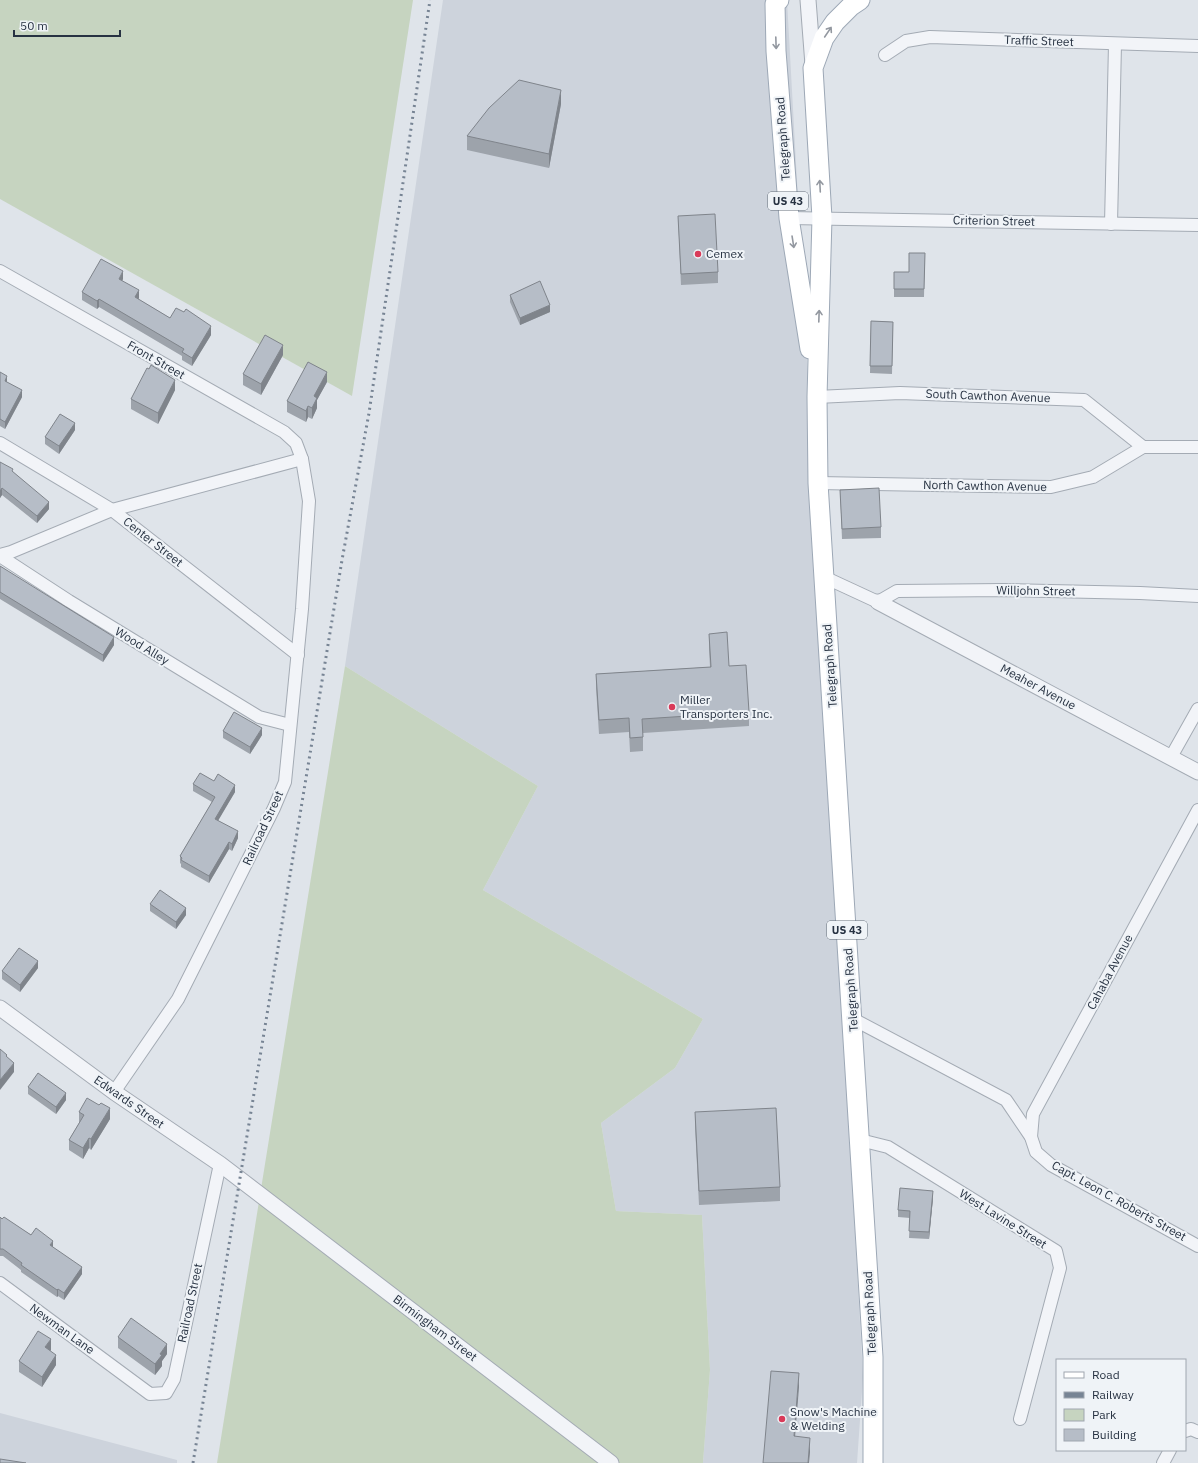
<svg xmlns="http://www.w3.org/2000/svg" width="1198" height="1463" viewBox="0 0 1198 1463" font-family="'IBM Plex Sans',sans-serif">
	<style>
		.built { fill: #cdd3dc }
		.green { fill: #c6d4c0 }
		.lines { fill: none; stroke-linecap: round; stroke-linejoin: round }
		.minor-casing { stroke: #a4abb4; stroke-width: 14 }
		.tertiary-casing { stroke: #a4abb4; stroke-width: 17 }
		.primary-casing { stroke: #9da8b6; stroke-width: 21 }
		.minor { stroke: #f2f4f8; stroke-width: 12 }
		.tertiary { stroke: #f2f4f8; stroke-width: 15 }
		.primary { stroke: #fff; stroke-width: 19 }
		.rail { stroke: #778494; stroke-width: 3; stroke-dasharray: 2 4; stroke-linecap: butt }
		.wall { fill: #9da3ab }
		.shaded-wall { fill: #7f848b }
		.building { fill: #b6bdc7; stroke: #7f848b }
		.oneway { stroke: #9398a0 }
		.poi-dot { fill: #d93a59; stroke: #eff3f7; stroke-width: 1.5 }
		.labels { text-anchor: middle; stroke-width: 4; stroke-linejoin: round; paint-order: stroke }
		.shield { fill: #eff3f7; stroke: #636c78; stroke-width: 1 }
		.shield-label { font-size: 11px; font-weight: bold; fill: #273242 }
		.street-label { font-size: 12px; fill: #273242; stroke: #eff3f7 }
		.poi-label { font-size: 12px; fill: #273242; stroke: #eff3f7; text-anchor: start }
	</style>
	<rect width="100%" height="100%" fill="#dfe4ea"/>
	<g class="built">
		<polygon points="443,0 787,0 863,1377 857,1463 703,1463 710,1370 702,1215 616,1211 601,1123 675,1068 703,1019 483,890 538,786 345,666"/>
		<polygon points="0,1413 177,1460 177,1463 0,1463"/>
	</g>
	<g class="green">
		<polygon points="0,0 413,0 352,396 0,199"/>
		<polygon points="345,666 538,786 483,890 703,1019 675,1068 601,1123 616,1211 702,1215 710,1370 703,1463 217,1463"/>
	</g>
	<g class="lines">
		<g class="minor-casing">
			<g id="minor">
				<polyline points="885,55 906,41 930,37 1198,46"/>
				<polyline points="789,218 1198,225"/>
				<polyline points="1111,224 1115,44"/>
				<polyline points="0,271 284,432 296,443 302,459 309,501 302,609 285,782 274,808 178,999 114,1092"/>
				<polyline points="817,397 900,393 1084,400 1143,447"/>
				<polyline points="0,443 112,510 298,655"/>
				<polyline points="1143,447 1198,447"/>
				<polyline points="818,483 1051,487 1093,477 1143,447"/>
				<polyline points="0,555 11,552 112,510 302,459"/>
				<polyline points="0,556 69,601 259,717 290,725"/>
				<polyline points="824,577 878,602 897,591 1004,590 1140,593 1198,596"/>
				<polyline points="1171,757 1198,709"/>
				<polyline points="853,1019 1006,1100 1031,1137 1036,1152 1051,1165 1198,1246"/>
				<polyline points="1031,1137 1033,1114 1198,810"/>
				<polyline points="860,1140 888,1147 1056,1251 1060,1268 1020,1419"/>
				<polyline points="0,1283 150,1394 166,1393 174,1379 220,1164"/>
				<polyline points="1185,1431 1191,1429 1198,1432"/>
				<polyline points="1163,1463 1170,1450"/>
			</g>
		</g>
		<g class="tertiary-casing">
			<g id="tertiary">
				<polyline points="808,0 813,65"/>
				<polyline points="878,602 1198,772"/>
				<polyline points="0,1008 114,1092 220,1164 611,1463"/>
			</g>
		</g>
		<g class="primary-casing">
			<g id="primary">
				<polyline points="779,0 775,4 776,51 789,218 810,349"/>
				<polyline points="860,0 851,6 835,22 824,38 813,68 822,218 817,397 818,483 873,1357 873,1463"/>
			</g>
		</g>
		<use href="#minor" class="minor"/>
		<use href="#tertiary" class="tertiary"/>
		<use href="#primary" class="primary"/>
		<polyline class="rail" points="193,1463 342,560 369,413 430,0"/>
	</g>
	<g class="wall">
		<polygon points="561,104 549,168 467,150 467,136"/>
		<polygon points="678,216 718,272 718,283 681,285"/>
		<polygon points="925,253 924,297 894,297 894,272 909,272"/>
		<polygon points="123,279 122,281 139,298 138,299 170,318 211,335 192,366 182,360 182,356 99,307 97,309 82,300 82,292"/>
		<polygon points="510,295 550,312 520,325 510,302"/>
		<polygon points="871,321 893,322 892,374 870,373"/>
		<polygon points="283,355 261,395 243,385 243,374"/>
		<polygon points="149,369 175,390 158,424 131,409 131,399"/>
		<polygon points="0,372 7,382 22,397 5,429 0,426"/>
		<polygon points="327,382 317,400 317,408 312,419 308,417 306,422 287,412 287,401"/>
		<polygon points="75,430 59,454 45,444 45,437"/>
		<polygon points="0,462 13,472 49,509 37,523 2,495 0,498"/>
		<polygon points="840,490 881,527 881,538 842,539"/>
		<polygon points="0,566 114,645 103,662 0,599"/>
		<polygon points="709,634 729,666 749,712 749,726 643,733 643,751 630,752 629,732 599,734 596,688 596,674 710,667 709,648"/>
		<polygon points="223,731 262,735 250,754 223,738"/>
		<polygon points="214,781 235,792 218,820 238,838 232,851 229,849 209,883 181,867 181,864 180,863 180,856 212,802 193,791 193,784"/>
		<polygon points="150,904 186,915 176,929 150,911"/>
		<polygon points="38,968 20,992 2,979 2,971"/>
		<polygon points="28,1087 66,1100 56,1114 28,1094"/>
		<polygon points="79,1112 110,1119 91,1150 89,1148 83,1159 69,1150 69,1140 79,1123"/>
		<polygon points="695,1112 780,1187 780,1201 699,1205 695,1126"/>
		<polygon points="933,1198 929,1239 909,1238 910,1218 898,1217 898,1210"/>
		<polygon points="0,1217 53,1247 82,1274 64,1300 58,1296 57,1297 21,1272 21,1270 3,1256 0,1256"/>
		<polygon points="118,1337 167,1354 162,1361 162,1366 155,1375 118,1348"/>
		<polygon points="51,1350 50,1351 56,1365 42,1387 19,1372 19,1361"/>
	</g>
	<g class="shaded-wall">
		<polygon points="561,90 561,104 549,168 549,154"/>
		<polygon points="123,271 123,279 119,287 119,279"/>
		<polygon points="139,290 139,298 135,306 135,297"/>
		<polygon points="99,299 99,307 97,309 97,301"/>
		<polygon points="550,305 550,312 520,325 520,318"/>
		<polygon points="211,326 211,335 192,366 192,358"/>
		<polygon points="283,345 283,355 261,395 261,384"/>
		<polygon points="327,372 327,382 317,400 317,408 312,419 312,408 314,396"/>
		<polygon points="7,376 7,383 5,381"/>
		<polygon points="175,380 175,390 158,424 158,413"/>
		<polygon points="22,390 22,397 5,429 5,422"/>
		<polygon points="308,406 308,417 306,422 306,411"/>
		<polygon points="75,423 75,430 59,454 59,446"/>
		<polygon points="2,488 2,495 0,498 0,491"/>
		<polygon points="49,502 49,509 37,523 37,516"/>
		<polygon points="114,637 114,645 103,662 103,655"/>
		<polygon points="262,728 262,735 250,754 250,747"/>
		<polygon points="235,785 235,792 215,826 215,819"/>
		<polygon points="238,831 238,838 232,851 232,844"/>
		<polygon points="229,842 229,849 209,883 209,876"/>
		<polygon points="186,908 186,915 176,929 176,922"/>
		<polygon points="38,961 38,968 20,992 20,985"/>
		<polygon points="14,1063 14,1072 0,1090 0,1080"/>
		<polygon points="66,1093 66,1100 56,1114 56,1107"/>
		<polygon points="110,1108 110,1119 91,1150 91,1139"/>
		<polygon points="89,1138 89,1148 83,1159 83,1148"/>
		<polygon points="933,1191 933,1198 929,1239 929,1232"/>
		<polygon points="53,1241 53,1248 50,1245"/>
		<polygon points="82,1267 82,1274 64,1300 64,1293"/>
		<polygon points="58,1289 58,1296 57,1297 57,1290"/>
		<polygon points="51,1339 51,1350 45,1358 45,1347"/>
		<polygon points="167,1344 167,1354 162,1361 162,1366 155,1375 155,1364 160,1354"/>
		<polygon points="56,1355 56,1365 42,1387 42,1377"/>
		<polygon points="799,1373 799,1387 794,1450 794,1436"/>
		<polygon points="810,1438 810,1452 809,1463 808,1463"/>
	</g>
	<g class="building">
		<polygon points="519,80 561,90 549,154 467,136 489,108"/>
		<polygon points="715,214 718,272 681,274 678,216"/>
		<polygon points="909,253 925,253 924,289 894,289 894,272 909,272"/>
		<polygon points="101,259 123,271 119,279 139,290 135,297 170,318 176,308 184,312 186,309 211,326 192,358 182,352 184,349 99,299 97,301 82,292"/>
		<polygon points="540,281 550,305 520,318 510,295"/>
		<polygon points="871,321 893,322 892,366 870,366"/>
		<polygon points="265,335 283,345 261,384 243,374"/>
		<polygon points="308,362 327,372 314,396 317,398 312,408 308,406 306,411 287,401"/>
		<polygon points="151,365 175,380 158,413 131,399 147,368 149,369"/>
		<polygon points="0,372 7,376 5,381 22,390 5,422 0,419"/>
		<polygon points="60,414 75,423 59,446 45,437"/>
		<polygon points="0,462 13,469 12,471 49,502 37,516 2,488 0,491"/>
		<polygon points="879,488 881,527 842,529 840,490"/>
		<polygon points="0,566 114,637 103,655 0,592"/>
		<polygon points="727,632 729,666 746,665 749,712 642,719 643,737 630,738 629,718 599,720 596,674 711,667 709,634"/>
		<polygon points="234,712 262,728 250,747 223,731"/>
		<polygon points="200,773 214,781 218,774 235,785 215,819 238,831 232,844 229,842 209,876 181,860 182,858 180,856 215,797 193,784"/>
		<polygon points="160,890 186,908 176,922 150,904"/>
		<polygon points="19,948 38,961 20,985 2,971"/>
		<polygon points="0,1049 7,1055 6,1056 14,1063 0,1080"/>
		<polygon points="38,1073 66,1093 56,1107 28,1087"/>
		<polygon points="87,1098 99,1105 101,1103 110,1108 91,1139 89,1138 83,1148 69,1140 84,1115 79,1112"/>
		<polygon points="776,1108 780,1187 699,1191 695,1112"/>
		<polygon points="900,1188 933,1191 929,1232 909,1231 910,1211 898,1210"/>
		<polygon points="0,1217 2,1219 4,1217 31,1235 36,1228 53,1241 50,1245 82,1267 64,1293 58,1289 57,1290 21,1265 22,1263 3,1249 0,1249"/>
		<polygon points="131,1318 167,1344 160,1354 162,1355 155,1364 118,1337"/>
		<polygon points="38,1331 51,1339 45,1347 56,1355 42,1377 19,1361"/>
		<polygon points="771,1371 799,1373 794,1436 810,1438 808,1463 763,1463"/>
		<polygon points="0,1459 26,1463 0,1463"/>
	</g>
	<defs><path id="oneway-shaft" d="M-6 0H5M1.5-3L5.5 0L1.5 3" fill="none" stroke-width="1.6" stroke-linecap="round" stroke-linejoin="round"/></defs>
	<g class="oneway">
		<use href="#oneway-shaft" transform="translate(828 32) rotate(-56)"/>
		<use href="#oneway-shaft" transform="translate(776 43) rotate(88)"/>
		<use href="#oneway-shaft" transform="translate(820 186) rotate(-93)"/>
		<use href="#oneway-shaft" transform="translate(793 242) rotate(81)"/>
		<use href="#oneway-shaft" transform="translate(819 316) rotate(-88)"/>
	</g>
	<g class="poi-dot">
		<circle cx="698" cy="254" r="4"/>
		<circle cx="672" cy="707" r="4"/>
		<circle cx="782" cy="1419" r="4"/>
	</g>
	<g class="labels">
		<g class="shield">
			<rect x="768" y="192" width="40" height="18" rx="3"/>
			<rect x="827" y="921" width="40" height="18" rx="3"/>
		</g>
		<g class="shield-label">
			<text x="788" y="205">US 43</text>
			<text x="847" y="934">US 43</text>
		</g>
		<g class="street-label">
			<text transform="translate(1039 41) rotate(2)" y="4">Traffic Street</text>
			<text transform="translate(783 139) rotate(-94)" y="4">Telegraph Road</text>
			<text transform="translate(994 221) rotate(1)" y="4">Criterion Street</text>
			<text transform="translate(156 360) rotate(30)" y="4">Front Street</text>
			<text transform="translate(988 396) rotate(2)" y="4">South Cawthon Avenue</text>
			<text transform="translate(985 486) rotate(1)" y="4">North Cawthon Avenue</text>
			<text transform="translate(153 542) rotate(38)" y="4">Center Street</text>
			<text transform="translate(1036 591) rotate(1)" y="4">Willjohn Street</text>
			<text transform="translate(142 646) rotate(31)" y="4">Wood Alley</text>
			<text transform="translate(830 666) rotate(-94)" y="4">Telegraph Road</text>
			<text transform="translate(1038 687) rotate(28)" y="4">Meaher Avenue</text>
			<text transform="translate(263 828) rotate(-65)" y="4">Railroad Street</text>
			<text transform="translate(1110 972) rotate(-62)" y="4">Cahaba Avenue</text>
			<text transform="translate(851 990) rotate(-94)" y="4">Telegraph Road</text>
			<text transform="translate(129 1102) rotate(35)" y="4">Edwards Street</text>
			<text transform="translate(1119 1201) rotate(29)" y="4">Capt. Leon C. Roberts Street</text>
			<text transform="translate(1003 1219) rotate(32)" y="4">West Lavine Street</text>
			<text transform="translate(190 1303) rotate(-78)" y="4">Railroad Street</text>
			<text transform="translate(870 1313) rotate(-93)" y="4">Telegraph Road</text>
			<text transform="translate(435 1328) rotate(37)" y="4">Birmingham Street</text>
			<text transform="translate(62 1329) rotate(36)" y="4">Newman Lane</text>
		</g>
		<g class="poi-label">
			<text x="706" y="258">Cemex</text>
			<text x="680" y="704">Miller<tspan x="680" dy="14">Transporters Inc.</tspan></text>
			<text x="790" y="1416">Snow's Machine<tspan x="790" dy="14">&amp; Welding</tspan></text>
		</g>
	</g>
	<rect x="1056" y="1359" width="130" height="92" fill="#eff3f7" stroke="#9fa6af"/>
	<rect x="1064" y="1372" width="20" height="6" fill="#ffffff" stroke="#9fa6af"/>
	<text x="1092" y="1379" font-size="12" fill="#273242">Road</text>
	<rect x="1064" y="1392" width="20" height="6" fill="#778494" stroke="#9fa6af"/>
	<text x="1092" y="1399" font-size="12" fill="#273242">Railway</text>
	<rect x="1064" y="1409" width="20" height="12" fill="#c6d4c0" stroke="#9fa6af"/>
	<text x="1092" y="1419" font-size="12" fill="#273242">Park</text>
	<rect x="1064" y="1429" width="20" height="12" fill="#b6bdc7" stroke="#9fa6af"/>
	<text x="1092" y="1439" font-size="12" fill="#273242">Building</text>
	<path d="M14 30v6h106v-6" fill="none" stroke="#273242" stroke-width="2"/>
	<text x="20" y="30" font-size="12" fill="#273242" stroke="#eff3f7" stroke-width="3" paint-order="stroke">50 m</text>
</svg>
